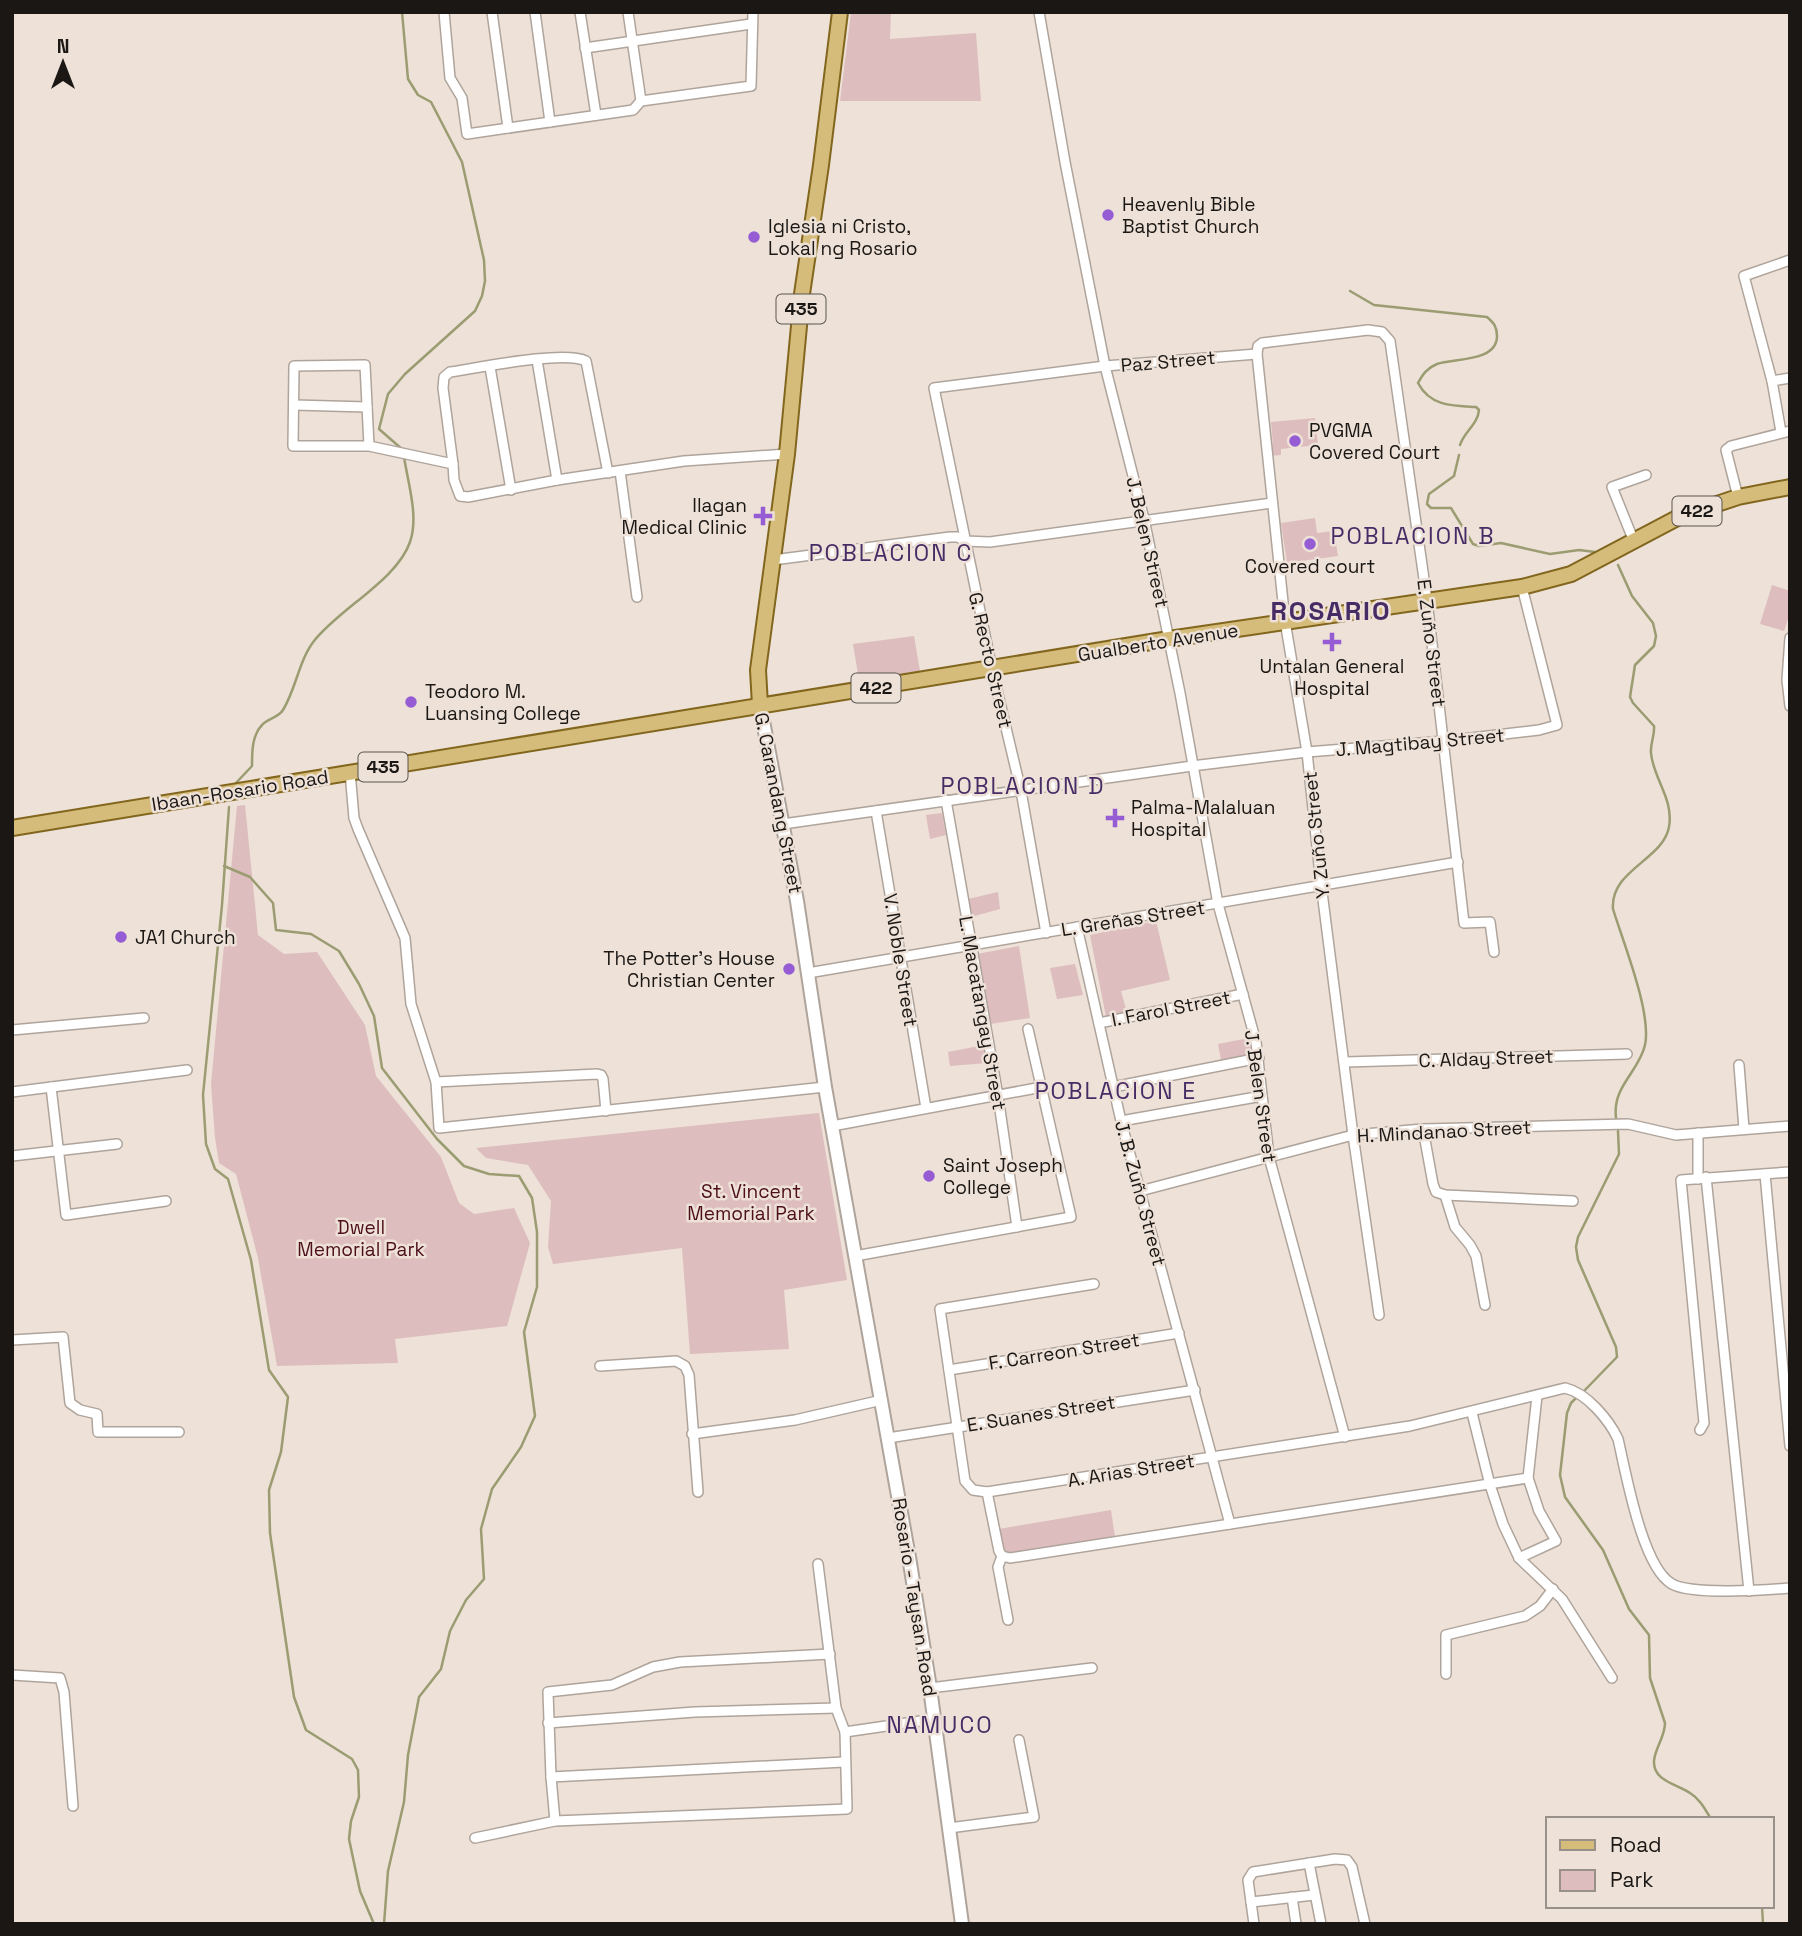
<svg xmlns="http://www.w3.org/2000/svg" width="1802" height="1936" viewBox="0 0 1802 1936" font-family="'Space Grotesk',sans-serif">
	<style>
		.green { fill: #ddbdbe }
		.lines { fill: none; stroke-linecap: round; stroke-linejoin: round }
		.stream { stroke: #9b9c71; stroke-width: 2.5 }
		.street-casing { stroke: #afa49b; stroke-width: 12 }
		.secondary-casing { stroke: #afa49b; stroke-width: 16 }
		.primary-casing { stroke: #82661d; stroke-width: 18 }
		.street { stroke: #fff; stroke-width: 9 }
		.secondary { stroke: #fff; stroke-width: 12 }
		.primary { stroke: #d5bc7a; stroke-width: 14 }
		.poi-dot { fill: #955cd4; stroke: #ede1d8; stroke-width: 2.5 }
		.labels { text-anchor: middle; stroke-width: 5; stroke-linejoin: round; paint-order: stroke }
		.shield { fill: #ede1d8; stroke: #5a544f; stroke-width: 2 }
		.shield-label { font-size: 18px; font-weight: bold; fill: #1b1714 }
		.poi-label { font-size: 19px; fill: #1b1714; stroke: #ede1d8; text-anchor: start }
		.street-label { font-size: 19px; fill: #1b1714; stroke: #ede1d8 }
		.park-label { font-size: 19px; fill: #4d0f1b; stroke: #ede1d8 }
		.quarter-label { font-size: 23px; letter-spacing: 2px; fill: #462b65; stroke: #ede1d8 }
		.district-label { font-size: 26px; font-weight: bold; letter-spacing: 2px; fill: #462b65; stroke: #ede1d8 }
	</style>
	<rect width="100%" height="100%" fill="#ede1d8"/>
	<g class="green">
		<polygon points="851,12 891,12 890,39 976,33 981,101 840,101"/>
		<polygon points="1315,418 1318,445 1281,449 1281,455 1270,456 1269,446 1273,445 1271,422"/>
		<polygon points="1315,518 1317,533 1334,531 1338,556 1287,563 1281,523"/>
		<polygon points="1772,585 1790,591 1790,613 1784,631 1760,624"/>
		<polygon points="914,636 920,671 859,680 853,644"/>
		<polygon points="245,805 258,935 284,954 317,952 365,1025 376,1076 441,1157 459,1203 474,1214 514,1208 530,1243 507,1326 395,1339 398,1363 277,1366 258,1258 236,1174 219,1163 215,1138 211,1084 237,806"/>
		<polygon points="942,813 946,835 930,839 926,815"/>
		<polygon points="998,892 1000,909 971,917 968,899"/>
		<polygon points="1156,921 1170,980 1121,991 1127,1013 1106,1017 1090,935"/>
		<polygon points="1019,946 1030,1018 990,1024 977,954"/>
		<polygon points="1075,964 1083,995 1057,999 1050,968"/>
		<polygon points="1249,1038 1252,1055 1221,1060 1218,1044"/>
		<polygon points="984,1045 987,1063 950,1066 948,1052"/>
		<polygon points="819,1113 847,1280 784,1290 789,1349 690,1354 682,1248 553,1264 548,1247 551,1201 528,1165 486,1158 476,1148"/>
		<polygon points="1111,1510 1115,1537 1011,1554 1003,1550 999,1529"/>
	</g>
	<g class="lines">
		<g class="stream">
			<polyline points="402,12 408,79 418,95 431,102 462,162 484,260 485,281 482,296 475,311 405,374 388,394 379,429 403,450"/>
			<path d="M1350,291L1374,305L1487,317C1494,323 1497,327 1497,336C1497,362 1455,358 1437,364C1427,368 1423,374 1418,383C1430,406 1452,406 1476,407L1479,410C1478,424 1464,432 1460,445"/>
			<polyline points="1459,455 1454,476 1429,494 1427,504 1431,508 1451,508 1473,544 1479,546 1501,543 1550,554 1579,550 1595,552"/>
			<path d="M235,784L252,766C252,752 252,735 262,725C268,718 278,718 283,710C296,689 299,660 314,641C340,608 397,580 410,542C419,517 408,483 404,457"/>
			<polyline points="229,807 222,905 203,1095 206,1144 215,1169 228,1179 251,1260 269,1370 288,1397 281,1452 269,1490 270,1533 294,1697 306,1730 352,1759 358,1770 359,1797 351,1821 349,1839 360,1891 374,1924"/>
			<polyline points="224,866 250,877 273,903 276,930 311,934 339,951 359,984 374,1016 382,1068 437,1139 464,1166 489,1174 519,1176 532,1198 537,1232 537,1287 524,1332 535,1416 521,1447 492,1489 481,1529 484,1579 466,1600 450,1631 441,1669 419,1697 408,1755 404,1802 388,1871 384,1924"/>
			<path d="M1616,1118C1612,1086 1639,1072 1645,1045C1652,1013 1623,942 1613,909C1610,870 1663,860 1669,827C1674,799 1653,778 1651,753C1650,744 1655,735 1654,726L1633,703L1630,697L1635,665L1654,646L1656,636L1653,623L1632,596L1618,565"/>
			<polyline points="1584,1391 1617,1357 1616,1347 1578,1260 1576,1247 1578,1237 1619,1154 1618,1131"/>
			<path d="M1577,1397L1571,1403L1567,1413L1560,1475L1565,1497L1603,1550L1629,1609L1649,1635L1650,1678L1665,1723C1665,1737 1655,1748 1654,1761C1653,1781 1677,1784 1690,1793C1700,1799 1705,1809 1711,1819"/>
			<polyline points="1762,1906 1763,1924"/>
		</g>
		<g class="street-casing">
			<g id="street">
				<polyline points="444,12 450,78 462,98 467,134 633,110 641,101 751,86 753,12"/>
				<polyline points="492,12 508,128"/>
				<polyline points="535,12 550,122"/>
				<polyline points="580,12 596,115"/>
				<polyline points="628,12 641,101"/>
				<polyline points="1039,12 1065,162 1105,366 1144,519 1180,693 1218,904 1256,1042 1269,1157 1345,1437"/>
				<polyline points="585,48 751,24"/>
				<polyline points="537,360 557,480"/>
				<polyline points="490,367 511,490"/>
				<polyline points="1772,381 1790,378"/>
				<polyline points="294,405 367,407"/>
				<polyline points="1781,432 1772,381 1744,276 1790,260"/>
				<polyline points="369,446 365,365 294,366 293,446 369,446 453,464 454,480 460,496 468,497 557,480 684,461 787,454"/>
				<path d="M453,464L443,388L444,377L450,372C478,368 564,350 586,361L587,366L608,473"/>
				<polyline points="620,471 637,597"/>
				<polyline points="1738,497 1726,450 1731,446 1790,431"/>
				<polyline points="1633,539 1612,487 1646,475"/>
				<polyline points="773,560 950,537 958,537 965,541 990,542 1272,503"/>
				<polyline points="1790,638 1787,680 1790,706"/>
				<polyline points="350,772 354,818 358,829 405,938 411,1004 436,1082 439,1128 825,1087"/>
				<polyline points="946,800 998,1096 1017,1227"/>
				<polyline points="876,811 926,1108"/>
				<polyline points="783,824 1192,766 1307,752 1445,741 1539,730 1557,725 1522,587"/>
				<polyline points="1077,927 1121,1121 1230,1524"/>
				<polyline points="1046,933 1021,791 992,669 934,388 1105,366 1257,354"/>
				<polyline points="808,973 1458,862"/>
				<polyline points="1099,1023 1243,994"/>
				<polyline points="12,1030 144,1018"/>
				<polyline points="1345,1062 1627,1054"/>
				<polyline points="1739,1065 1744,1129"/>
				<polyline points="436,1082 597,1074 601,1075 603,1079 606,1111"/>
				<polyline points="51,1087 66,1215 166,1201"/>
				<polyline points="1113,1087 1259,1058"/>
				<polyline points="12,1092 187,1070"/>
				<polyline points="1121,1121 1262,1096"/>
				<polyline points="832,1126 1042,1087"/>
				<polyline points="1423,1129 1433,1184 1436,1192 1445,1195 1573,1201"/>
				<polyline points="12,1156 117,1144"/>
				<polyline points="1765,1174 1790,1446"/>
				<polyline points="1706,1177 1749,1591"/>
				<polyline points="1698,1179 1698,1133"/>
				<polyline points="1140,1191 1353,1135 1423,1129 1628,1124 1676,1135 1790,1126"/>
				<polyline points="1445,1195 1455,1227 1470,1245 1476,1256 1485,1305"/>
				<polyline points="855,1256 1071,1217 1028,1029"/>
				<path d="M1094,1284L940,1309L965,1481L973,1490L987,1492L1410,1426L1565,1388C1587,1393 1609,1420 1618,1439C1626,1473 1642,1567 1672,1584C1692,1595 1765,1590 1790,1588"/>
				<polyline points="1379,1315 1353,1135 1321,884 1307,752 1285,621 1257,354 1258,346 1262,343 1368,330 1382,332 1390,341 1427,600 1464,923 1490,922 1494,952"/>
				<polyline points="12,1340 63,1337 70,1403 80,1410 97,1414 98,1432 179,1432"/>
				<polyline points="600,1366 676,1361 685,1366 689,1375 698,1492"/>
				<polyline points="949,1370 1179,1333"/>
				<polyline points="1472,1413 1490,1485 1503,1524 1519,1558 1562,1599 1612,1678"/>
				<polyline points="1700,1430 1704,1423 1681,1180 1790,1172"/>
				<polyline points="692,1434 795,1420 882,1400"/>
				<polyline points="888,1438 1195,1390"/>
				<polyline points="987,1492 999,1551 1002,1556 1010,1558 1528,1478"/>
				<polyline points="1002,1556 998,1567 1008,1620"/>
				<polyline points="1519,1558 1556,1541 1539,1511 1528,1478 1537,1396"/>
				<polyline points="1446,1674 1446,1635 1525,1616 1540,1606 1553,1589"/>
				<polyline points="12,1675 60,1678 64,1692 73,1806"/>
				<polyline points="930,1688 1092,1668"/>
				<polyline points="548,1723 695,1712 836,1708"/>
				<polyline points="845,1732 934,1719"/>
				<polyline points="551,1777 844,1762"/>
				<polyline points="555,1821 551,1777 548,1692 612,1685 653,1667 680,1662 830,1654"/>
				<polyline points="949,1828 1034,1817 1019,1740"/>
				<polyline points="475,1838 555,1821 847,1809 845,1732 836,1708 818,1564"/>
				<polyline points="1309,1863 1321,1924"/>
				<polyline points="1292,1897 1296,1924"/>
				<polyline points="1251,1902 1314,1895"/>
				<polyline points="1254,1924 1248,1880 1253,1872 1335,1859 1347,1860 1352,1867 1365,1924"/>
			</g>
		</g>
		<g class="secondary-casing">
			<polyline id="secondary" points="760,705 797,901 825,1087 910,1563 930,1688 962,1924"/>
		</g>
		<g class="primary-casing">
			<g id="primary">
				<polyline points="760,705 758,670 787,454 802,294 821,165 840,12"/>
				<polyline points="12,828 1169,639 1522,587 1571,574 1681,516 1738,497 1790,487"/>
			</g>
		</g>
		<use href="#street" class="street"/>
		<use href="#secondary" class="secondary"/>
		<use href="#primary" class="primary"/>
	</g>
	<g class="poi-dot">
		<circle cx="1108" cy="215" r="7"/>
		<circle cx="754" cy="237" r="7"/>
		<circle cx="1295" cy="441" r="7"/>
		<path d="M759.5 505.5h7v7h7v7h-7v7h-7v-7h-7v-7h7z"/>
		<circle cx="1310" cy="544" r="7"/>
		<path d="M1328.5 631.5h7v7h7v7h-7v7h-7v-7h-7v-7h7z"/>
		<circle cx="411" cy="702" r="7"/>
		<path d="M1111.5 807.5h7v7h7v7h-7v7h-7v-7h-7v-7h7z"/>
		<circle cx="121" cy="937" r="7"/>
		<circle cx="789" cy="969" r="7"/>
		<circle cx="929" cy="1176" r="7"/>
	</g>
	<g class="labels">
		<g class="shield">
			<rect x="776.5" y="294.5" width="49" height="29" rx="5"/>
			<rect x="1672.5" y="496.5" width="49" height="29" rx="5"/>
			<rect x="851.5" y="673.5" width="49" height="29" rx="5"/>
			<rect x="358.5" y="752.5" width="49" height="29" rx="5"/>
		</g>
		<g class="shield-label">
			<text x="801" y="315">435</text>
			<text x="1697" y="517">422</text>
			<text x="876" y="694">422</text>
			<text x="383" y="773">435</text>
		</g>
		<g class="poi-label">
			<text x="1122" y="211">Heavenly Bible<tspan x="1122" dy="22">Baptist Church</tspan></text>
			<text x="768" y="233">Iglesia ni Cristo,<tspan x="768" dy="22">Lokal ng Rosario</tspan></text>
			<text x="1309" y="437">PVGMA<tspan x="1309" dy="22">Covered Court</tspan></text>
			<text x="747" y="512" text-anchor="end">Ilagan<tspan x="747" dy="22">Medical Clinic</tspan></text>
			<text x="1310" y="573" text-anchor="middle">Covered court</text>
			<text x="1332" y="673" text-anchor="middle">Untalan General<tspan x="1332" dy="22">Hospital</tspan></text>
			<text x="425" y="698">Teodoro M.<tspan x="425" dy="22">Luansing College</tspan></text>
			<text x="1131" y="814">Palma-Malaluan<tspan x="1131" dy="22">Hospital</tspan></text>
			<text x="135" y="944">JA1 Church</text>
			<text x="775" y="965" text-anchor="end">The Potter's House<tspan x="775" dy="22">Christian Center</tspan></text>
			<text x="943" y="1172">Saint Joseph<tspan x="943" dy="22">College</tspan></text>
		</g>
		<g class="street-label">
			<text transform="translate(1168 361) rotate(-5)" y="7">Paz Street</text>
			<text transform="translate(1148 542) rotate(77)" y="7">J. Belen Street</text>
			<text transform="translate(1158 642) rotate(-9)" y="7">Gualberto Avenue</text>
			<text transform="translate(1432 643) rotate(83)" y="7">E. Zuño Street</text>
			<text transform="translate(991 660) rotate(77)" y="7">G. Recto Street</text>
			<text transform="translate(1420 742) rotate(-5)" y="7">J. Magtibay Street</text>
			<text transform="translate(240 790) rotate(-9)" y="7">Ibaan-Rosario Road</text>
			<text transform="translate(779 803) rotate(79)" y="7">G. Carandang Street</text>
			<text transform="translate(1316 835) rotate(-96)" y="7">Y. Zuño Street</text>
			<text transform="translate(1133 918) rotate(-9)" y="7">L. Greñas Street</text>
			<text transform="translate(901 960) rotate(81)" y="7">V. Noble Street</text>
			<text transform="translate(1171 1008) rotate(-11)" y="7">I. Farol Street</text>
			<text transform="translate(983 1013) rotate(80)" y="7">L. Macatangay Street</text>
			<text transform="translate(1486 1058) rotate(-2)" y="7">C. Alday Street</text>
			<text transform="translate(1261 1096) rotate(82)" y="7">J. Belen Street</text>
			<text transform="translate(1444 1131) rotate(-3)" y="7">H. Mindanao Street</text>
			<text transform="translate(1141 1193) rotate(75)" y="7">J. B. Zuño Street</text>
			<text transform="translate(1064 1351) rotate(-9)" y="7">F. Carreon Street</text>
			<text transform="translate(1041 1413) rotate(-9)" y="7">E. Suanes Street</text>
			<text transform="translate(1131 1470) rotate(-9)" y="7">A. Arias Street</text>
			<text transform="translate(915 1597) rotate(81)" y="7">Rosario - Taysan Road</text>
		</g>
		<g class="park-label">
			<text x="751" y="1198">St. Vincent<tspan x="751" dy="22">Memorial Park</tspan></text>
			<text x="361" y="1234">Dwell<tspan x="361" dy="22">Memorial Park</tspan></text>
		</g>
		<g class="quarter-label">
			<text x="1413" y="544">POBLACION B</text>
			<text x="891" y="561">POBLACION C</text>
			<text x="1023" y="794">POBLACION D</text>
			<text x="1116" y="1099">POBLACION E</text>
			<text x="940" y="1733">NAMUCO</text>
		</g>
		<g class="district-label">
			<text x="1331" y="620">ROSARIO</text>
		</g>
	</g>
	<rect width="1802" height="1936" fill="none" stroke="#1b1714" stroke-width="28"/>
	<rect x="1546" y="1817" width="228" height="91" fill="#ede1d8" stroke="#99908a" stroke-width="2"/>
	<rect x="1560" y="1840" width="35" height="10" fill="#d5bc7a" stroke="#99908a" stroke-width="2"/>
	<text x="1610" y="1852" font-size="21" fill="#1b1714">Road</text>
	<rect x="1560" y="1870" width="35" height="21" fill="#ddbdbe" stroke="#99908a" stroke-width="2"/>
	<text x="1610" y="1887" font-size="21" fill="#1b1714">Park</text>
	<g transform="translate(63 63)" stroke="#ede1d8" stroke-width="5" paint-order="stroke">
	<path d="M0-5L12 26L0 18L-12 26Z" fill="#1b1714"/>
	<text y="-10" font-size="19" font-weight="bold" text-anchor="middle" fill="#1b1714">N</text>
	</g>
</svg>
